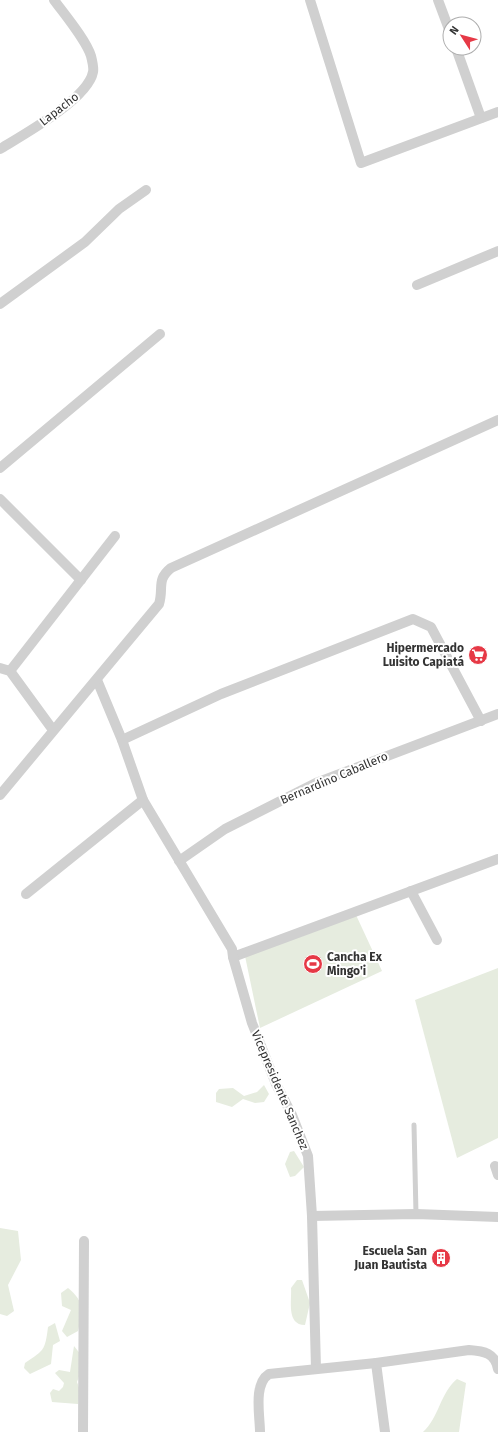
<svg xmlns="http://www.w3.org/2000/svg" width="498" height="1432" viewBox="0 0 498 1432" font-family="'Fira Sans',sans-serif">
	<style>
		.green { fill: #e6ecdf }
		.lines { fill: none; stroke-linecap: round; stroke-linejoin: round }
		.lane { stroke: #d0d0d0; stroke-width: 5 }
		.street { stroke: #d0d0d0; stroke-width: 10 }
		.labels { text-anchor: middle; stroke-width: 4; stroke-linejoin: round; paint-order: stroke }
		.street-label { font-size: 12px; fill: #333; stroke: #fff }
		.poi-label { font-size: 12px; font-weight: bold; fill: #333; stroke: #fff; text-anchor: end }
	</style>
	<rect width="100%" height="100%" fill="#fff"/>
	<g class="green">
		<polygon points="356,915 382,971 260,1028 245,956"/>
		<polygon points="498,968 498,1138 457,1158 415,1000"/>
		<polygon points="264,1085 269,1094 264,1102 255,1103 243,1099 232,1107 216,1102 216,1093 219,1089 233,1088 244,1096 257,1092"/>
		<polygon points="294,1151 304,1167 295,1176 290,1177 285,1164 290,1152"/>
		<polygon points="0,1228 18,1231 21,1260 8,1285 14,1311 7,1316 0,1314"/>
		<path d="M297,1280H302L310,1303L305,1325C286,1325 292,1300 291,1288Z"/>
		<path d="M68,1288C85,1302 83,1311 78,1331L67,1337L62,1331L71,1310L62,1306L61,1293Z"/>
		<path d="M55,1323L60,1341L53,1345L51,1364L30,1374L24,1368L25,1363C44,1350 45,1351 48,1327Z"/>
		<polygon points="74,1346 85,1360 77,1382 80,1390 78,1404 52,1402 50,1393 53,1389 59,1391 63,1387 64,1383 55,1373 59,1370 70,1372"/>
		<path d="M457,1379L466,1383L459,1432H423C439,1418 440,1393 457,1379Z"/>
	</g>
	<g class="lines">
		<polyline class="lane" points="414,1125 416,1214"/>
		<g class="street">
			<polyline points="310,0 361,163 498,112"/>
			<polyline points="438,0 450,32"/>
			<polyline points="456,48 481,118"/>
			<path d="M0,149C23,135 88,99 93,72C94,68 92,60 91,56C86,40 65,15 54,0"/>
			<polyline points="417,285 498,251"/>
			<polyline points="0,304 85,242 119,209 146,190"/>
			<polyline points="0,468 160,334"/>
			<polyline points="0,499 81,580"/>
			<polyline points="0,668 10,671 53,730"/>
			<polyline points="10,671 115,536"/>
			<polyline points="97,680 122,740 143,800 232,949 233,957 498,859"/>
			<polyline points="122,740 221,694 413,619 431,627 481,721"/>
			<path d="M0,795L159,604C164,588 156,580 171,568L498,420"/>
			<polyline points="179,861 225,829 316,783 498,714"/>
			<polyline points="411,891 437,940"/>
			<polyline points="26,894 143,800"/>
			<polyline points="233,957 252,1023 276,1084 292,1115 308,1156 312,1216 316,1369"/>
			<polyline points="495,1166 498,1175"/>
			<polyline points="312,1216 416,1214 498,1217"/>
			<polyline points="376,1363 385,1432"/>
			<polyline points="83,1432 84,1241"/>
			<path d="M260,1432C260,1416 253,1384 269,1374L376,1363L469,1350C484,1351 495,1353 498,1369"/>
		</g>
	</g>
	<defs>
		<g id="supermarket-disc" transform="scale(1)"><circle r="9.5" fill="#e63946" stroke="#fff"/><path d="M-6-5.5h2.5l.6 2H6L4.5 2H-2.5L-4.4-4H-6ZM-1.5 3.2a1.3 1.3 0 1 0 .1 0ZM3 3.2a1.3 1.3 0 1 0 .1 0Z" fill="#fff"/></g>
		<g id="stadium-disc" transform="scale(1)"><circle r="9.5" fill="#e63946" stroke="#fff"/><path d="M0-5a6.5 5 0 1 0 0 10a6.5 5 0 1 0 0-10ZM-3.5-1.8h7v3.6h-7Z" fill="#fff"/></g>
		<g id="building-disc" transform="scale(1)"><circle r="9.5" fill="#e63946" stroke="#fff"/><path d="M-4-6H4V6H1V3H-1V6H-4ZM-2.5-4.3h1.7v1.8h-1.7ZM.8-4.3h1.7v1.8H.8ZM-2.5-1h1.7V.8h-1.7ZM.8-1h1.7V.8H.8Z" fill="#fff"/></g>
	</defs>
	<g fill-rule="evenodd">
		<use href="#supermarket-disc" x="478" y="655"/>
		<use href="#stadium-disc" x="313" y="964"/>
		<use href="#building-disc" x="441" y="1258"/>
	</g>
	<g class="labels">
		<g class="street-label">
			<text transform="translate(59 109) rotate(-38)" y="4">Lapacho</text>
			<text transform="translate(334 778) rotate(-23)" y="4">Bernardino Caballero</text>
			<text transform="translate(280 1090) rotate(67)" y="4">Vicepresidente Sanchez</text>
		</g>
		<g class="poi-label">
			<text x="464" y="652">Hipermercado<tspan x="464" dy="14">Luisito Capiatá</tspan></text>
			<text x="327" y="961" text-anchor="start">Cancha Ex<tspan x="327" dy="14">Mingo'i</tspan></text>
			<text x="427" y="1255">Escuela San<tspan x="427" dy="14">Juan Bautista</tspan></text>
		</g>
	</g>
	<g transform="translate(462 36) rotate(306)"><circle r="19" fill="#ffffff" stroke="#adadad"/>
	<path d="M0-3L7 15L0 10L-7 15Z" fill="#e63946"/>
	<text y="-6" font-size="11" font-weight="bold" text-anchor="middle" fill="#333333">N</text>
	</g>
</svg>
